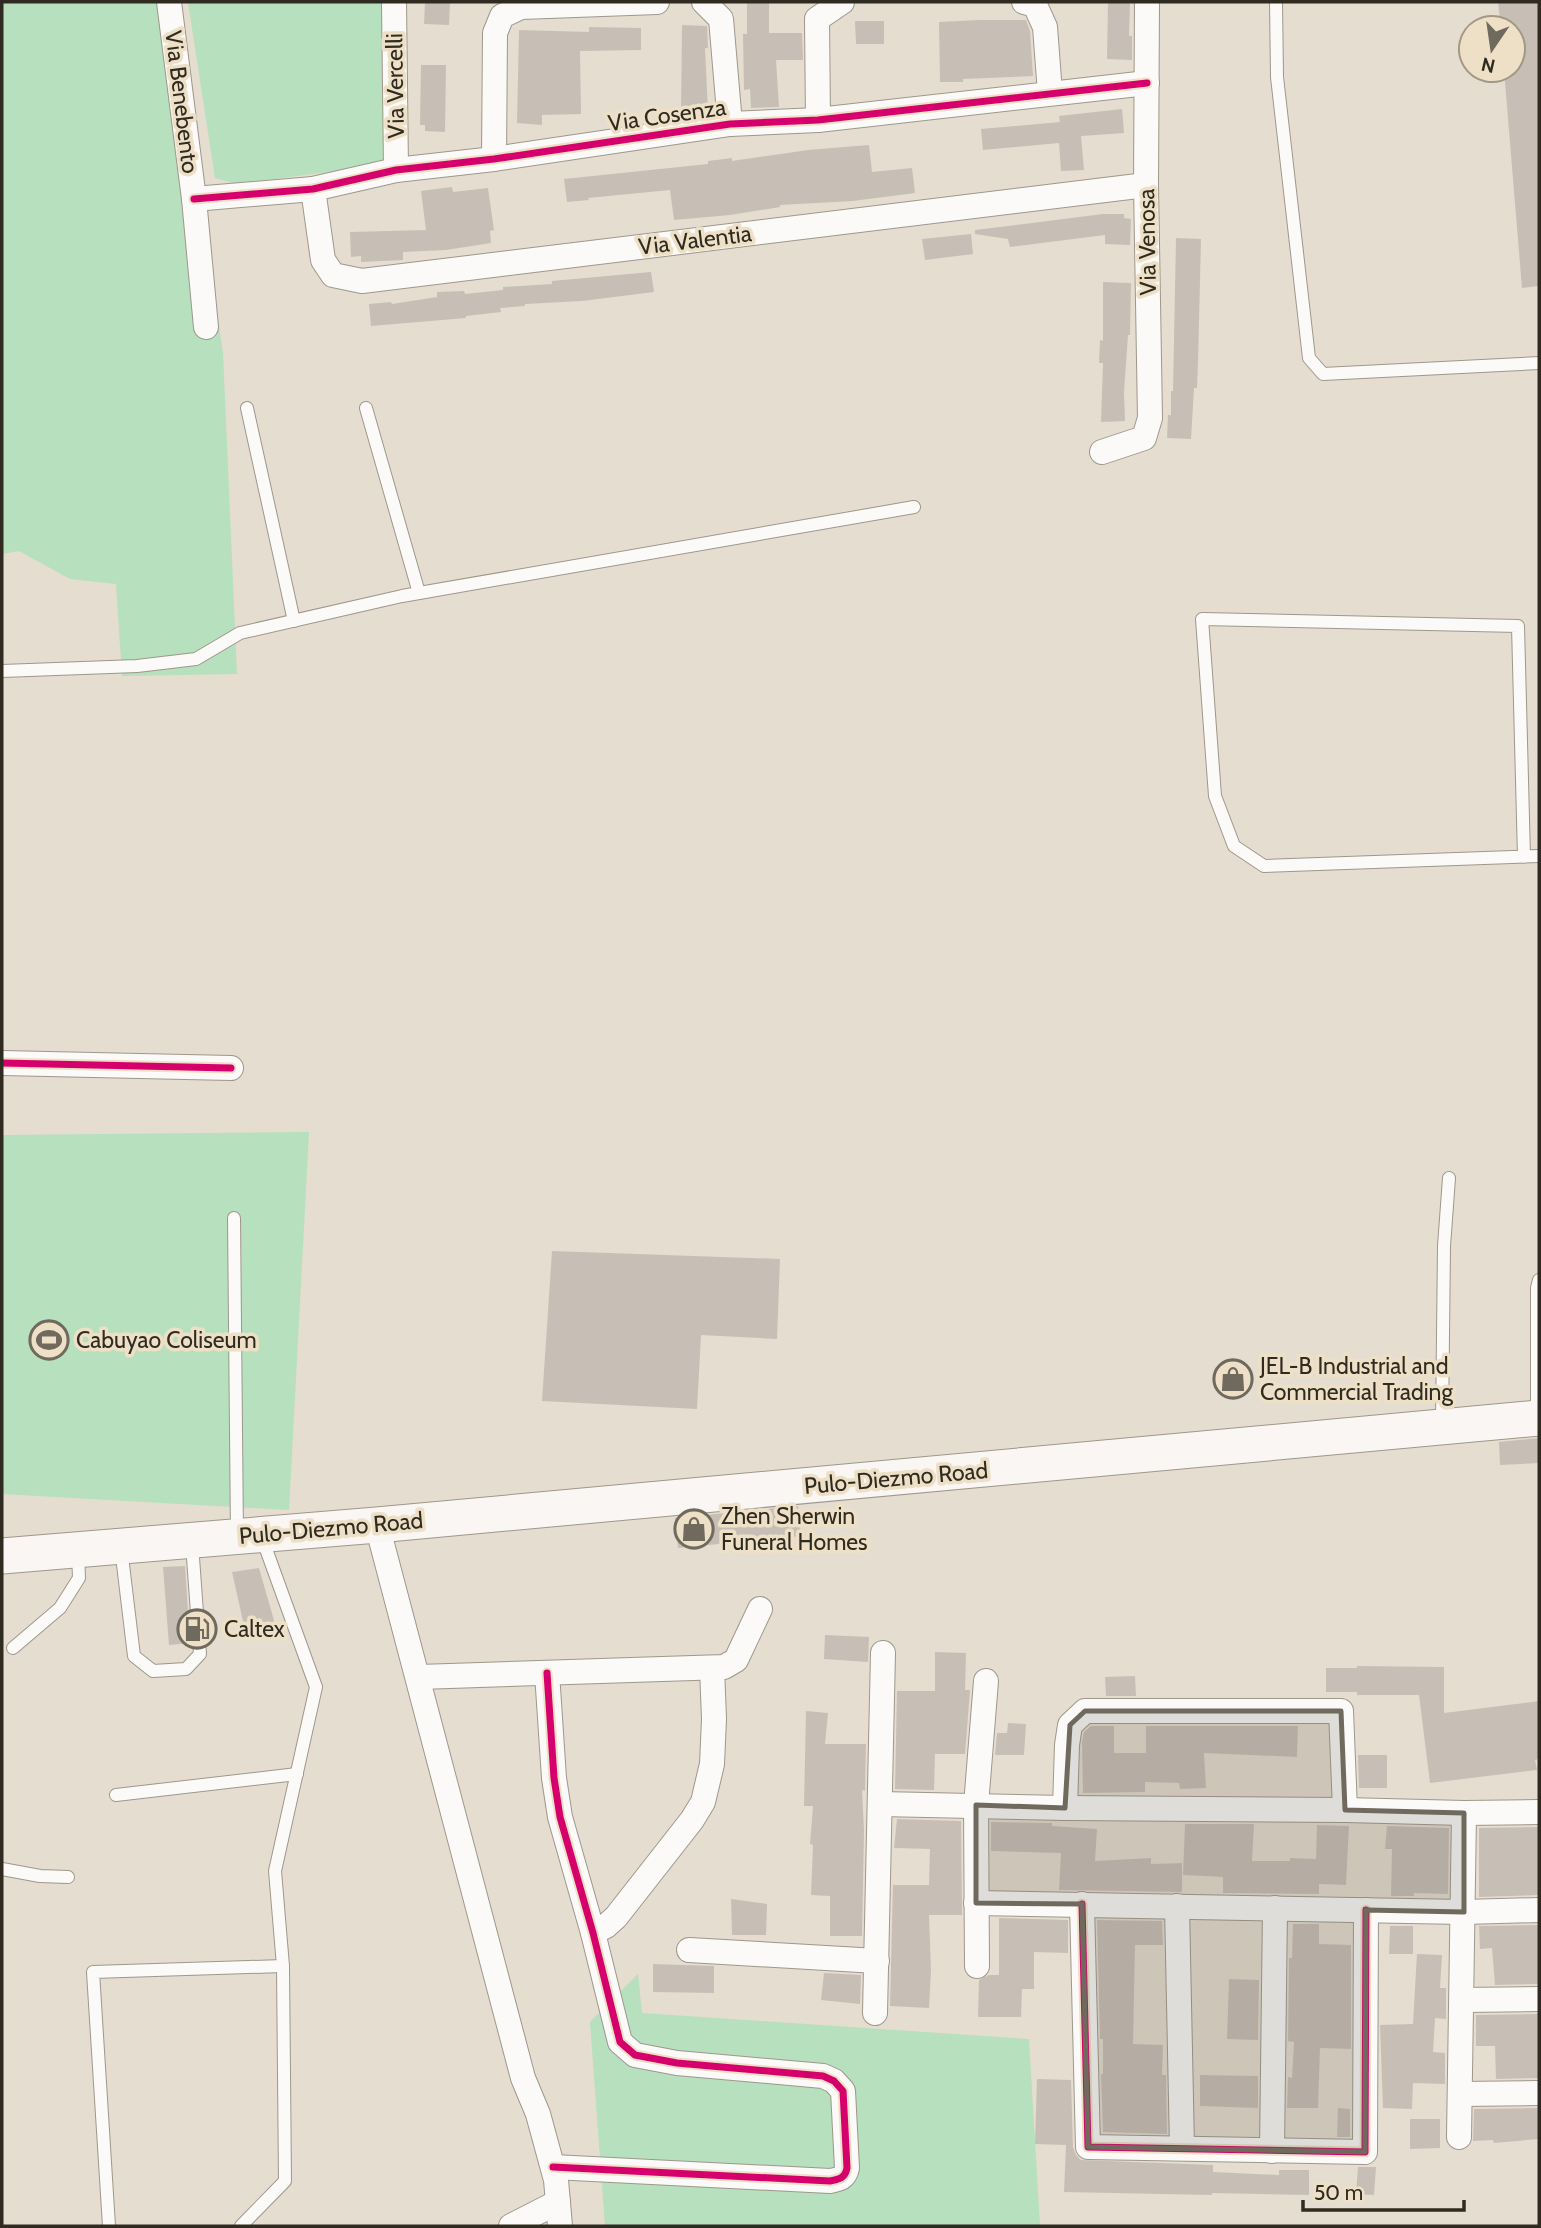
<svg xmlns="http://www.w3.org/2000/svg" width="1541" height="2228" viewBox="0 0 1541 2228" font-family="Cabin,sans-serif">
	<style>
		.green { fill: #b6e0be }
		.building { fill: #c7bfb6 }
		.lines { fill: none; stroke-linecap: round; stroke-linejoin: round }
		.service-casing { stroke: #9e978c; stroke-width: 14 }
		.minor-casing { stroke: #9e978c; stroke-width: 26 }
		.secondary-casing { stroke: #9e978c; stroke-width: 37 }
		.service { stroke: #fbfaf8; stroke-width: 12 }
		.minor { stroke: #fbfaf8; stroke-width: 24 }
		.secondary { stroke: #f9f6f4; stroke-width: 35 }
		.cycleway-casing { stroke: #eee0c6; stroke-width: 11 }
		.cycleway { stroke: #d6006c; stroke-width: 7 }
		.marked { fill: #6f695e; fill-opacity: 0.2; stroke: #6f695e; stroke-width: 5; stroke-linejoin: round }
		.labels { text-anchor: middle; stroke-width: 7; stroke-linejoin: round; paint-order: stroke }
		.street-label { font-size: 23px; fill: #302b21; stroke: #eee0c6 }
		.poi-label { font-size: 23px; fill: #302b21; stroke: #eee0c6; text-anchor: start }
	</style>
	<rect width="100%" height="100%" fill="#e5ddcf"/>
	<g class="green">
		<polygon points="2,2 171,2 223,353 237,674 122,676 116,584 70,579 19,551 2,554"/>
		<polygon points="188,2 387,2 389,164 237,184 215,178"/>
		<polygon points="309,1132 289,1510 2,1494 2,1135"/>
		<polygon points="638,1974 642,2013 1029,2039 1040,2226 605,2226 590,2022"/>
	</g>
	<g class="building">
		<polygon points="425,2 450,2 449,25 424,24"/>
		<polygon points="747,2 769,2 769,33 802,33 803,60 776,60 779,107 751,108 750,89 744,90 743,34 747,34"/>
		<polygon points="1108,2 1130,2 1129,36 1132,36 1132,60 1107,59"/>
		<polygon points="1498,2 1539,2 1539,286 1522,288 1504,70 1513,70 1513,28 1501,28"/>
		<polygon points="979,20 1026,20 1030,31 1033,76 963,79 963,82 940,82 939,22"/>
		<polygon points="855,21 884,21 884,44 856,44"/>
		<polygon points="682,25 707,26 708,48 705,48 708,112 681,114"/>
		<polygon points="589,27 641,28 641,50 580,51 581,114 542,115 542,125 517,123 519,30 589,32"/>
		<polygon points="421,65 446,65 445,132 425,131 425,125 420,125"/>
		<polygon points="1122,109 1124,133 1081,136 1084,170 1061,171 1059,143 983,150 981,129 1060,122 1059,116"/>
		<polygon points="869,145 872,172 912,168 915,193 853,201 780,205 780,207 730,215 674,220 670,190 588,198 589,200 567,202 564,179 708,164 708,161 732,158 732,161 808,150"/>
		<polygon points="452,187 453,192 488,188 494,230 490,231 491,243 446,250 403,252 403,260 361,262 361,256 351,257 350,232 426,230 421,191"/>
		<polygon points="1103,214 1124,214 1124,218 1131,219 1130,245 1105,244 1105,235 1010,247 1008,239 975,234 975,230"/>
		<polygon points="971,234 973,254 925,260 922,239"/>
		<polygon points="1176,238 1201,239 1198,362 1197,388 1194,388 1191,439 1167,438 1168,415 1171,415 1171,391 1173,391"/>
		<polygon points="651,272 654,292 582,301 525,304 525,306 500,308 501,312 466,316 466,318 371,326 369,304 391,302 392,304 437,297 437,292 464,291 465,294 503,290 503,287 552,284 552,281"/>
		<polygon points="1103,282 1131,283 1130,335 1128,335 1124,392 1125,421 1101,422 1103,363 1099,363 1100,340 1103,341"/>
		<polygon points="552,1251 780,1259 777,1339 701,1335 697,1409 542,1401"/>
		<polygon points="1539,1438 1539,1463 1500,1465 1499,1442"/>
		<polygon points="798,1506 801,1536 678,1548 675,1518"/>
		<polygon points="185,1566 190,1643 169,1645 163,1567"/>
		<polygon points="259,1568 277,1631 245,1630 232,1572"/>
		<polygon points="825,1635 869,1637 868,1662 824,1659"/>
		<polygon points="935,1652 966,1653 965,1690 970,1690 965,1754 935,1754 934,1790 895,1789 897,1691 935,1691"/>
		<polygon points="1357,1666 1444,1667 1444,1713 1539,1701 1539,1759 1535,1760 1537,1770 1430,1783 1419,1695 1357,1695 1357,1692 1326,1692 1326,1668 1357,1668"/>
		<polygon points="1135,1676 1136,1696 1106,1696 1105,1677"/>
		<polygon points="806,1711 828,1713 825,1744 866,1744 865,1791 862,1790 864,1831 862,1936 830,1936 830,1896 811,1895 813,1845 810,1844 813,1806 804,1806"/>
		<polygon points="1008,1723 1026,1724 1024,1755 995,1755 997,1733 1007,1733"/>
		<polygon points="1091,1726 1114,1726 1114,1753 1146,1753 1146,1726 1298,1726 1297,1757 1204,1753 1206,1788 1180,1789 1179,1783 1145,1782 1145,1792 1083,1793 1082,1742 1084,1732"/>
		<polygon points="1358,1755 1387,1755 1387,1788 1359,1788"/>
		<polygon points="897,1819 961,1821 962,1915 929,1915 931,1970 929,2008 890,2006 893,1885 929,1885 930,1849 894,1848"/>
		<polygon points="991,1822 1052,1823 1052,1826 1097,1829 1095,1861 1151,1858 1151,1864 1182,1863 1182,1892 1059,1890 1061,1853 991,1851"/>
		<polygon points="1185,1824 1254,1824 1252,1861 1290,1861 1290,1858 1316,1859 1317,1825 1349,1826 1346,1885 1319,1884 1319,1894 1223,1893 1223,1877 1183,1875"/>
		<polygon points="1387,1826 1449,1828 1448,1894 1414,1893 1414,1896 1391,1896 1392,1849 1385,1849"/>
		<polygon points="1539,1827 1539,1895 1479,1897 1479,1828"/>
		<polygon points="731,1899 767,1904 766,1935 732,1935"/>
		<polygon points="999,1918 1068,1920 1068,1953 1034,1952 1034,1989 1022,1989 1021,2017 978,2017 979,1980 989,1975 999,1975"/>
		<polygon points="1097,1920 1162,1921 1163,1945 1135,1945 1133,2044 1163,2045 1162,2075 1166,2075 1167,2134 1103,2132 1101,2074 1103,2074 1103,2039 1100,2039"/>
		<polygon points="1293,1924 1319,1924 1319,1944 1351,1945 1351,2049 1320,2048 1318,2108 1287,2108 1288,2077 1292,2078 1294,2042 1288,2041 1289,1958 1292,1958"/>
		<polygon points="1539,1925 1539,1984 1495,1985 1492,1948 1480,1949 1479,1926"/>
		<polygon points="1390,1926 1413,1926 1413,1954 1389,1954"/>
		<polygon points="1417,1954 1442,1955 1440,1988 1446,1988 1446,2019 1435,2018 1433,2052 1445,2053 1445,2084 1413,2083 1412,2109 1383,2108 1380,2025 1413,2024"/>
		<polygon points="653,1964 714,1966 714,1993 653,1992"/>
		<polygon points="824,1973 861,1975 860,2004 821,2000"/>
		<polygon points="1229,1979 1259,1980 1258,2040 1227,2039"/>
		<polygon points="1539,2014 1539,2078 1496,2079 1495,2046 1476,2046 1476,2015"/>
		<polygon points="1200,2075 1258,2076 1258,2108 1200,2106"/>
		<polygon points="1037,2079 1071,2080 1073,2147 1076,2155 1081,2160 1213,2165 1213,2172 1279,2175 1279,2170 1309,2170 1309,2195 1212,2193 1212,2195 1064,2192 1066,2145 1035,2144"/>
		<polygon points="1338,2108 1350,2109 1350,2137 1337,2137"/>
		<polygon points="1539,2108 1539,2139 1494,2143 1493,2140 1473,2141 1474,2109"/>
		<polygon points="1410,2119 1440,2119 1440,2148 1410,2149"/>
		<polygon points="1358,2167 1376,2167 1374,2195 1356,2194"/>
	</g>
	<g class="lines">
		<g class="service-casing">
			<g id="service">
				<polyline points="1276,2 1277,77 1309,358 1323,374 1539,363"/>
				<polyline points="247,408 294,621"/>
				<polyline points="366,408 419,593"/>
				<polyline points="2,671 137,666 196,659 240,633 402,596 914,507"/>
				<polyline points="1524,857 1518,626 1202,619 1215,796 1234,846 1264,866 1539,856"/>
				<polyline points="234,1218 237,1536"/>
				<polyline points="1537,1415 1537,1288 1539,1280"/>
				<polyline points="1442,1424 1444,1246 1449,1178"/>
				<polyline points="121,1548 134,1656 153,1671 186,1669 200,1654 192,1544"/>
				<polyline points="13,1648 60,1608 79,1578 78,1553"/>
				<polyline points="116,1795 297,1774"/>
				<polyline points="2,1869 40,1876 68,1877"/>
				<polyline points="109,2226 93,1972 283,1966"/>
				<polyline points="241,2226 285,2181 283,1966 275,1871 316,1687 262,1538"/>
			</g>
		</g>
		<g class="minor-casing">
			<g id="minor">
				<polyline points="169,2 194,199 206,327"/>
				<polyline points="394,2 396,170"/>
				<polyline points="704,2 721,19 730,124"/>
				<polyline points="1024,2 1035,5 1045,27 1050,93"/>
				<polyline points="818,120 817,19 842,2"/>
				<polyline points="494,159 495,33 502,16 521,7 657,2"/>
				<polyline points="313,189 323,260 333,275 362,281 1146,185"/>
				<polyline points="194,199 313,189 396,170 494,159 730,124 818,120 1147,83"/>
				<polyline points="1102,452 1144,438 1150,418 1146,185 1147,2"/>
				<polyline points="2,1063 231,1068"/>
				<polyline points="377,1525 523,2078 538,2114 556,2180 560,2226"/>
				<path d="M547,1673L554,1778L560,1817L593,1933L620,2042L635,2055L677,2063L823,2076L834,2081L843,2091L847,2168C845,2178 840,2179 830,2181L553,2167"/>
				<polyline points="419,1677 724,1667 736,1660 760,1609"/>
				<polyline points="880,1804 1065,1808 1345,1810 1464,1813 1539,1812"/>
				<polyline points="1065,1808 1067,1745 1070,1725 1085,1711 1341,1711 1345,1810"/>
				<polyline points="976,1903 1464,1912 1539,1910"/>
				<polyline points="1082,1904 1088,2147 1365,2152 1366,1910"/>
				<polyline points="1177,1906 1182,2148"/>
				<polyline points="593,1933 606,1926 616,1917 692,1820 703,1802 712,1764 714,1719 712,1668"/>
				<polyline points="689,1950 877,1961"/>
				<polyline points="977,1966 976,1805 986,1681"/>
				<polyline points="1463,2000 1539,1999"/>
				<polyline points="875,2013 883,1653"/>
				<polyline points="1460,2094 1539,2093"/>
				<polyline points="1459,2137 1464,1813"/>
				<polyline points="1272,2151 1275,1908"/>
				<polyline points="511,2226 558,2202"/>
			</g>
		</g>
		<g class="secondary-casing">
			<polyline id="secondary" points="2,1556 377,1525 1539,1418"/>
		</g>
		<use href="#service" class="service"/>
		<use href="#minor" class="minor"/>
		<use href="#secondary" class="secondary"/>
		<g class="cycleway-casing">
			<g id="cycleway">
				<polyline points="194,199 313,189 396,170 494,159 730,124 818,120 1147,83"/>
				<polyline points="2,1063 231,1068"/>
				<path d="M547,1673L554,1778L560,1817L593,1933L620,2042L635,2055L677,2063L823,2076L834,2081L843,2091L847,2168C845,2178 840,2179 830,2181L553,2167"/>
				<polyline points="1082,1904 1088,2147 1365,2152 1366,1910"/>
			</g>
		</g>
		<use href="#cycleway" class="cycleway"/>
	</g>
	<path class="marked" d="M1085,1711H1341L1345,1810L1464,1813V1912L1366,1910L1365,2152L1088,2147L1082,1904L976,1903V1805L1065,1808L1070,1725Z"/>
	<defs>
		<g id="stadium-ring" transform="scale(2.0125)"><circle r="9.5" fill="#eee0c6" stroke="#6f695e" stroke-width="1.5"/><path d="M0-5a6.5 5 0 1 0 0 10a6.5 5 0 1 0 0-10ZM-3.5-1.8h7v3.6h-7Z" fill="#6f695e"/></g>
		<g id="shop-ring" transform="scale(2.0125)"><circle r="9.5" fill="#eee0c6" stroke="#6f695e" stroke-width="1.5"/><path d="M-5-2.5h2.3a2.7 3.5 0 0 1 5.4 0H5L5.5 6h-11ZM-1.5-2.5h3a1.5 2.3 0 0 0-3 0Z" fill="#6f695e"/></g>
		<g id="fuel-ring" transform="scale(2.0125)"><circle r="9.5" fill="#eee0c6" stroke="#6f695e" stroke-width="1.5"/><path d="M-5.5-6h7V0h2V4h1.3V-2.5L3-4.5l.8-.8L6-3V5H2.5V1h-1V6h-7ZM-4.2-4.7v3.2H.2V-4.7Z" fill="#6f695e"/></g>
	</defs>
	<g fill-rule="evenodd">
		<use href="#stadium-ring" x="49" y="1340"/>
		<use href="#shop-ring" x="1233" y="1379"/>
		<use href="#shop-ring" x="694" y="1529"/>
		<use href="#fuel-ring" x="197" y="1629"/>
	</g>
	<g class="labels">
		<g class="street-label">
			<text transform="translate(395 86) rotate(-91)" y="8">Via Vercelli</text>
			<text transform="translate(182 102) rotate(83)" y="8">Via Benebento</text>
			<text transform="translate(667 115) rotate(-8)" y="8">Via Cosenza</text>
			<text transform="translate(695 240) rotate(-7)" y="8">Via Valentia</text>
			<text transform="translate(1147 242) rotate(-91)" y="8">Via Venosa</text>
			<text transform="translate(896 1478) rotate(-5)" y="8">Pulo-Diezmo Road</text>
			<text transform="translate(331 1528) rotate(-5)" y="8">Pulo-Diezmo Road</text>
		</g>
		<g class="poi-label">
			<text x="76" y="1348">Cabuyao Coliseum</text>
			<text x="1260" y="1374">JEL-B Industrial and<tspan x="1260" dy="26">Commercial Trading</tspan></text>
			<text x="721" y="1524">Zhen Sherwin<tspan x="721" dy="26">Funeral Homes</tspan></text>
			<text x="224" y="1637">Caltex</text>
		</g>
	</g>
	<rect width="1541" height="2228" fill="none" stroke="#302b21" stroke-width="7"/>
	<g transform="translate(1492 49) rotate(193)"><circle r="33" fill="#eee0c6" stroke="#a29884" stroke-width="2"/>
	<path d="M0-5L12 26L0 18L-12 26Z" fill="#6f695e"/>
	<text y="-10" font-size="19" font-weight="bold" text-anchor="middle" fill="#302b21">N</text>
	</g>
	<path d="M1303 2200v10h161v-10" fill="none" stroke="#302b21" stroke-width="3.5"/>
	<text x="1314" y="2200" font-size="21" fill="#302b21" stroke="#eee0c6" stroke-width="5" paint-order="stroke">50 m</text>
</svg>
